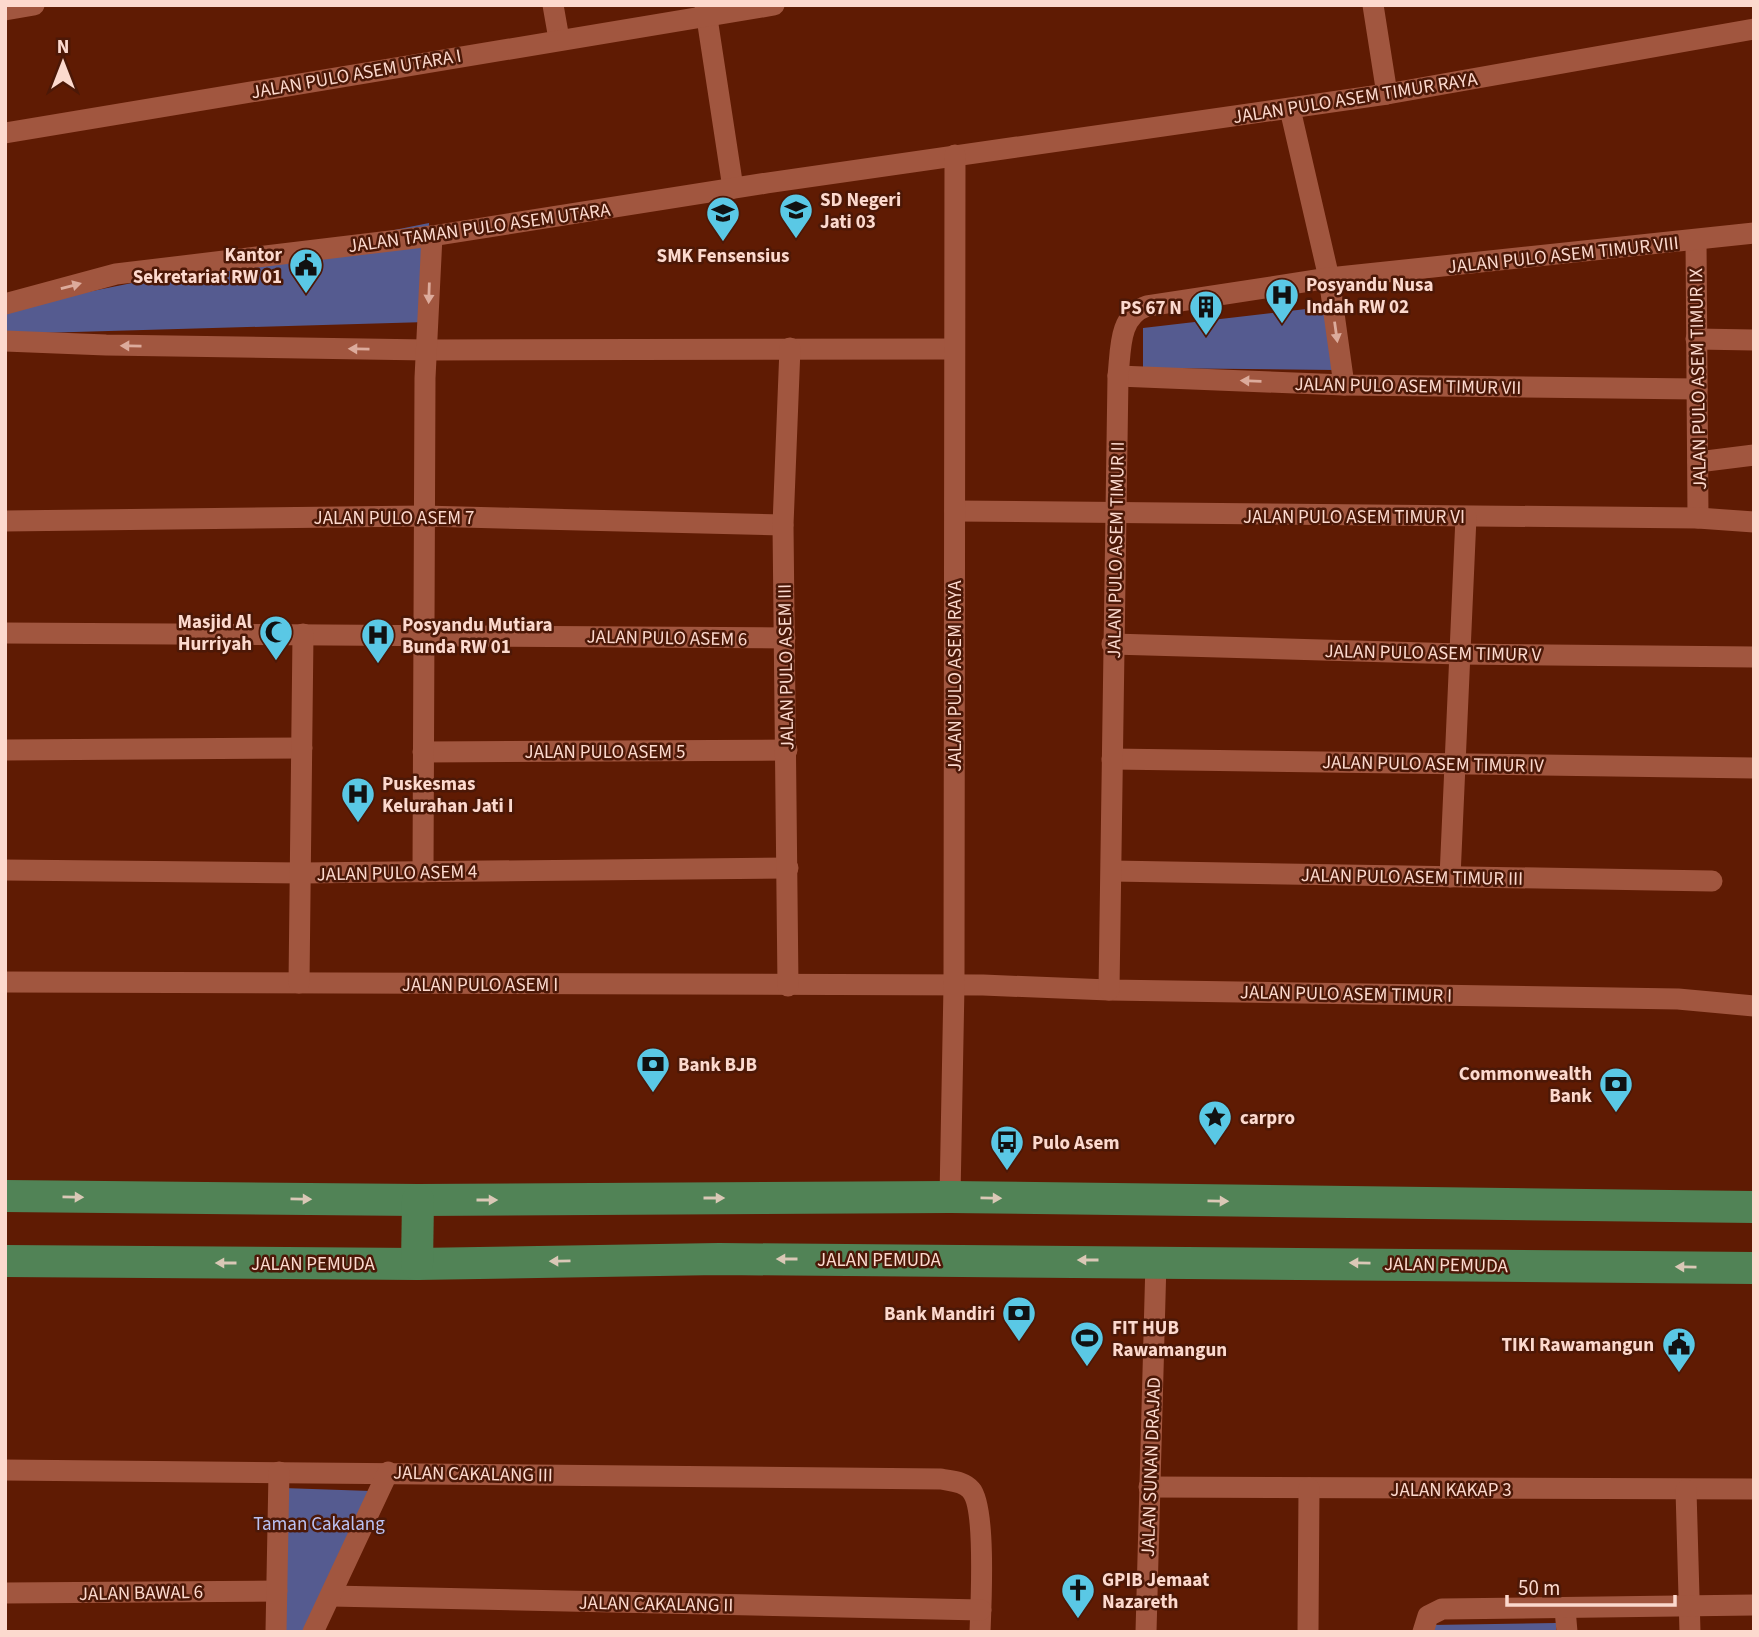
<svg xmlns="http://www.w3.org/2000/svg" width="1759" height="1637" viewBox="0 0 1759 1637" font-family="'Source Sans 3',sans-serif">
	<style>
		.green { fill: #555b90 }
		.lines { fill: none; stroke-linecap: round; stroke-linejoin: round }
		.minor { stroke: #a1563f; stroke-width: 21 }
		.primary { stroke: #518356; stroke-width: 32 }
		.oneway { fill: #dcab9c }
		.oneway2 { fill: #dac8b6 }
		.labels { text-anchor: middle; stroke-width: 5; stroke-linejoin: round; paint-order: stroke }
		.street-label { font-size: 19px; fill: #fcd9ce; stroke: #4c1807 }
		.poi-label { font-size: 19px; font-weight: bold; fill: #fcd9ce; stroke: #4c1807; text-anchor: start }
		.park-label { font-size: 19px; fill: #bbc2f3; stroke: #4c1807 }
	</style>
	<rect width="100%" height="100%" fill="#5f1b03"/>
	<g class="green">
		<polygon points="429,223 427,322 5,334 5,312 13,307"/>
		<polygon points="1323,307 1335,370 1143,368 1143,328"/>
		<polygon points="283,1488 371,1491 307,1632 285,1632"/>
		<polygon points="1556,1623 1556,1632 1431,1632 1431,1625"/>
	</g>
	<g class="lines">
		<g class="minor">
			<polyline points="553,5 559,39"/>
			<polyline points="705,5 733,188"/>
			<polyline points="1373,5 1387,94"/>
			<polyline points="5,10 34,5"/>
			<polyline points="1290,109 1329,278 1344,385"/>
			<polyline points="5,133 774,5"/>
			<polyline points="1696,240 1698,518"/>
			<polyline points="5,304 116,274 432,236 767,183 1387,94 1754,29"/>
			<polyline points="1696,339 1754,340"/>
			<polyline points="5,341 106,345 427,350 954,349"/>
			<polyline points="1118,376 1344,385 1697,389"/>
			<polyline points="1698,462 1754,455"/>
			<polyline points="955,511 1698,518 1754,522"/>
			<polyline points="5,521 423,516 783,525"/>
			<polyline points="5,633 785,638"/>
			<polyline points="1112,644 1460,654 1754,657"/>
			<polyline points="5,750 302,748"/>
			<polyline points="423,752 787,750"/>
			<polyline points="1112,759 1754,768"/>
			<polyline points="5,870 301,873 788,868"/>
			<polyline points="1112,871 1712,881"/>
			<polyline points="423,872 425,378 432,236"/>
			<polyline points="1450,877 1466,517"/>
			<polyline points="5,982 983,985 1109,990 1678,999 1754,1006"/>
			<polyline points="299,983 303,634"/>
			<polyline points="788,986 783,525 790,348"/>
			<path d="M1109,990L1118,376C1121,350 1118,316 1147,306L1329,278L1754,233"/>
			<polyline points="950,1197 954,985 955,155"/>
			<path d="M5,1470L941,1479C951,1481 964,1481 971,1490C986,1507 981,1606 980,1632"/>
			<polyline points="1149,1487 1754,1489"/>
			<polyline points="1686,1490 1690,1632"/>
			<polyline points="5,1593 277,1591"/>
			<polyline points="331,1596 981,1610"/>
			<polyline points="1565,1609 1567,1632"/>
			<polyline points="276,1632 279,1472"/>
			<polyline points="313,1632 388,1472"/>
			<polyline points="1146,1632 1156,1261"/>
			<polyline points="1308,1632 1309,1488"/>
			<polyline points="1423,1632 1428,1616 1442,1609 1754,1605"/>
		</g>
		<g class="primary">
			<polyline points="5,1196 418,1200 950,1197 1754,1207"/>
			<polyline points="5,1261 417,1264 719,1259 1754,1268"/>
			<polyline points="417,1264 418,1200"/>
		</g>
	</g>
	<defs><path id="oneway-solid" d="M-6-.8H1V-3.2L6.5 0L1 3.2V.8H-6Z" transform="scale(1.75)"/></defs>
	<g class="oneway">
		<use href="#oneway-solid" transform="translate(71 286) rotate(-15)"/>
		<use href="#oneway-solid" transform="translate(429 293) rotate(92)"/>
		<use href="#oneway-solid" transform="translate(1336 332) rotate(82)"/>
		<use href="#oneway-solid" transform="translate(131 346) rotate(-179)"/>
		<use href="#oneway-solid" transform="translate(359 349) rotate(-179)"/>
		<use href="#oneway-solid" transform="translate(1251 381) rotate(-178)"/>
	</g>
	<g class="oneway2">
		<use href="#oneway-solid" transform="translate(73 1197) rotate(1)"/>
		<use href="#oneway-solid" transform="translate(714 1198)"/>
		<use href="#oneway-solid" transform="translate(991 1198) rotate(1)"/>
		<use href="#oneway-solid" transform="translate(301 1199) rotate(1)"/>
		<use href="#oneway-solid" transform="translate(487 1200)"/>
		<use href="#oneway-solid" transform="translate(1218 1201) rotate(1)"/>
		<use href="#oneway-solid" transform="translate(787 1259) rotate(-180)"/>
		<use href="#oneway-solid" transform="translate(1088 1260) rotate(-180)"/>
		<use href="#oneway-solid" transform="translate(560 1261) rotate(179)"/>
		<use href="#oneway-solid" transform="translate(226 1263) rotate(-180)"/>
		<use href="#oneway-solid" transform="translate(1360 1263) rotate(-179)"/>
		<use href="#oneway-solid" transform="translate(1686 1267) rotate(-179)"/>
	</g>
	<defs>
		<g id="school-pin" transform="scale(1.75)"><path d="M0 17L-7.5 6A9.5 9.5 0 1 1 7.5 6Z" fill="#5ac8e5" stroke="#4c1807"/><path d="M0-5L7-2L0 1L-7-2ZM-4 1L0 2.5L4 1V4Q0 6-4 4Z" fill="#111"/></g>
		<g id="civic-pin" transform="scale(1.75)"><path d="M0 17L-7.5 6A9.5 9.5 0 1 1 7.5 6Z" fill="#5ac8e5" stroke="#4c1807"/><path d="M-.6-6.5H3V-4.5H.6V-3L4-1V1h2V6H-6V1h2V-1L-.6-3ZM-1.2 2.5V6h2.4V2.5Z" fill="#111"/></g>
		<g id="hospital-pin" transform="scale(1.75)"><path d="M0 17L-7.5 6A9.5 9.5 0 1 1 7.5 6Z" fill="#5ac8e5" stroke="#4c1807"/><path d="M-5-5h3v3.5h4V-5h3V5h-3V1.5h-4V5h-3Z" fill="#111"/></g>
		<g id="building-pin" transform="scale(1.75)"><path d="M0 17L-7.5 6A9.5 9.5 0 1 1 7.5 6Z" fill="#5ac8e5" stroke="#4c1807"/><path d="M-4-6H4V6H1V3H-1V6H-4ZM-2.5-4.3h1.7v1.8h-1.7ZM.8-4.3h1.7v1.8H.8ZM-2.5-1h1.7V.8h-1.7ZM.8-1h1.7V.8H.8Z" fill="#111"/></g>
		<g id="mosque-pin" transform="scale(1.75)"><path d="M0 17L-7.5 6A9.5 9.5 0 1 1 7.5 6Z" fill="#5ac8e5" stroke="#4c1807"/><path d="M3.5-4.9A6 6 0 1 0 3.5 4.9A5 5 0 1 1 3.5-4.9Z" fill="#111"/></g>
		<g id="bank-pin" transform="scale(1.75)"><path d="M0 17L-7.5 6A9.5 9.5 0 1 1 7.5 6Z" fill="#5ac8e5" stroke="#4c1807"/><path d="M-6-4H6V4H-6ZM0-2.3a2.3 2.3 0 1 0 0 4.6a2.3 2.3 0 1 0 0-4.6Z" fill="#111"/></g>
		<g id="sight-pin" transform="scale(1.75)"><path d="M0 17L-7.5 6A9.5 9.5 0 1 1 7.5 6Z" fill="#5ac8e5" stroke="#4c1807"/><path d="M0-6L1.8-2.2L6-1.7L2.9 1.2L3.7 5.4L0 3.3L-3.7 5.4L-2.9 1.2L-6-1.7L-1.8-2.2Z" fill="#111"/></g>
		<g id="bus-pin" transform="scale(1.75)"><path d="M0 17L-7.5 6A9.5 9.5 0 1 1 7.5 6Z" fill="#5ac8e5" stroke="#4c1807"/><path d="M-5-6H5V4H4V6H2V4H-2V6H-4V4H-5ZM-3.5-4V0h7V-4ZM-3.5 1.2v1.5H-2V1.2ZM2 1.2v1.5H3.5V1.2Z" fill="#111"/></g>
		<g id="stadium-pin" transform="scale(1.75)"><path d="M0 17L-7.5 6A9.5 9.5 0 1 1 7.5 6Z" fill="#5ac8e5" stroke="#4c1807"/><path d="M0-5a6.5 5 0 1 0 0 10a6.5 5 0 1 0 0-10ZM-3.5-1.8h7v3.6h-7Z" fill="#111"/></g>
		<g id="church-pin" transform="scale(1.75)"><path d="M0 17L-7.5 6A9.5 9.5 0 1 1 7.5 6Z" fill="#5ac8e5" stroke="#4c1807"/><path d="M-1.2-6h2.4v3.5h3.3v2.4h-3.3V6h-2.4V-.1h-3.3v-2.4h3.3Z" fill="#111"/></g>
	</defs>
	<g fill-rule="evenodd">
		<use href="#school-pin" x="796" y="210"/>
		<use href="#school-pin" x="723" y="213"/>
		<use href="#civic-pin" x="306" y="265"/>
		<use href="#hospital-pin" x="1282" y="295"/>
		<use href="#building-pin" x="1206" y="307"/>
		<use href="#mosque-pin" x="276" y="632"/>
		<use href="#hospital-pin" x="378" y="635"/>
		<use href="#hospital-pin" x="358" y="794"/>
		<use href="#bank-pin" x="653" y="1064"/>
		<use href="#bank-pin" x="1616" y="1084"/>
		<use href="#sight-pin" x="1215" y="1117"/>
		<use href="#bus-pin" x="1007" y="1142"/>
		<use href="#bank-pin" x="1019" y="1313"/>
		<use href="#stadium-pin" x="1087" y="1338"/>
		<use href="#civic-pin" x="1679" y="1344"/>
		<use href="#church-pin" x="1078" y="1590"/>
	</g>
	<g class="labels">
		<g class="street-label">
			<text transform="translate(356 73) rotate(-10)" y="7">JALAN PULO ASEM UTARA I</text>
			<text transform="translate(1355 97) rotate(-9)" y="7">JALAN PULO ASEM TIMUR RAYA</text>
			<text transform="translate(479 227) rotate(-8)" y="7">JALAN TAMAN PULO ASEM UTARA</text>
			<text transform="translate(1563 254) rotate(-6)" y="7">JALAN PULO ASEM TIMUR VIII</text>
			<text transform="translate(1697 379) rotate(-91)" y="7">JALAN PULO ASEM TIMUR IX</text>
			<text transform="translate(1408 385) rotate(1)" y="7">JALAN PULO ASEM TIMUR VII</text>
			<text x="1354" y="523">JALAN PULO ASEM TIMUR VI</text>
			<text x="394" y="524">JALAN PULO ASEM 7</text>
			<text transform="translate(1115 550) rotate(-89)" y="7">JALAN PULO ASEM TIMUR II</text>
			<text transform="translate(667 637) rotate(1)" y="7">JALAN PULO ASEM 6</text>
			<text transform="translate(1433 652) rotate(1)" y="7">JALAN PULO ASEM TIMUR V</text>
			<text transform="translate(785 667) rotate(-91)" y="7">JALAN PULO ASEM III</text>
			<text transform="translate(954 676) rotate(-90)" y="7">JALAN PULO ASEM RAYA</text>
			<text x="605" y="758">JALAN PULO ASEM 5</text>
			<text transform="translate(1433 763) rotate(1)" y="7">JALAN PULO ASEM TIMUR IV</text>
			<text transform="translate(397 872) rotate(-1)" y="7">JALAN PULO ASEM 4</text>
			<text transform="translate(1412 876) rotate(1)" y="7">JALAN PULO ASEM TIMUR III</text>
			<text x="480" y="991">JALAN PULO ASEM I</text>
			<text transform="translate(1346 993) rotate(1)" y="7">JALAN PULO ASEM TIMUR I</text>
			<text x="879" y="1266">JALAN PEMUDA</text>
			<text x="313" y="1270">JALAN PEMUDA</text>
			<text transform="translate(1446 1264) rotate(1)" y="7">JALAN PEMUDA</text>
			<text transform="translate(1150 1467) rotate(-88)" y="7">JALAN SUNAN DRAJAD</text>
			<text transform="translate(473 1473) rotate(1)" y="7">JALAN CAKALANG III</text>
			<text x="1451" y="1496">JALAN KAKAP 3</text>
			<text transform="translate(141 1592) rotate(-1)" y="7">JALAN BAWAL 6</text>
			<text transform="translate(656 1603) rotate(1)" y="7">JALAN CAKALANG II</text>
		</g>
		<g class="poi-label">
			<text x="820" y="206">SD Negeri<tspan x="820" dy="22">Jati 03</tspan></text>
			<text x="282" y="261" text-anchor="end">Kantor<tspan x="282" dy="22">Sekretariat RW 01</tspan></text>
			<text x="723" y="262" text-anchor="middle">SMK Fensensius</text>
			<text x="1306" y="291">Posyandu Nusa<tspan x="1306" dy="22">Indah RW 02</tspan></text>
			<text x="1182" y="314" text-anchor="end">PS 67 N</text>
			<text x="252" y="628" text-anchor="end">Masjid Al<tspan x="252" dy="22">Hurriyah</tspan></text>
			<text x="402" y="631">Posyandu Mutiara<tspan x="402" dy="22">Bunda RW 01</tspan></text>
			<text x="382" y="790">Puskesmas<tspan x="382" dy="22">Kelurahan Jati I</tspan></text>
			<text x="678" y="1071">Bank BJB</text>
			<text x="1592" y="1080" text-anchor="end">Commonwealth<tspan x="1592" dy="22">Bank</tspan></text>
			<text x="1240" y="1124">carpro</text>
			<text x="1032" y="1149">Pulo Asem</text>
			<text x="995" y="1320" text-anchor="end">Bank Mandiri</text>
			<text x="1112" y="1334">FIT HUB<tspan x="1112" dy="22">Rawamangun</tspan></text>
			<text x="1654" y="1351" text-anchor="end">TIKI Rawamangun</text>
			<text x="1102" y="1586">GPIB Jemaat<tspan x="1102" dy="22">Nazareth</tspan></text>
		</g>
		<g class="park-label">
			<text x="319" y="1530">Taman Cakalang</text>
		</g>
	</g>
	<rect width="1759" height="1637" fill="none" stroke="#fcd9ce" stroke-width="14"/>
	<g transform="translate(63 63)" stroke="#4c1807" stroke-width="5" paint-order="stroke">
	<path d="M0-5L12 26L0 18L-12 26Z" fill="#fcd9ce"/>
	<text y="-10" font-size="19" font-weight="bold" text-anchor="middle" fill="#fcd9ce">N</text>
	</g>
	<path d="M1507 1595v10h168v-10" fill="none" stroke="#fcd9ce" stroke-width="3.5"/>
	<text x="1518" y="1595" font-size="21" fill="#fcd9ce" stroke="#4c1807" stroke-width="5" paint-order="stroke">50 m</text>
</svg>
